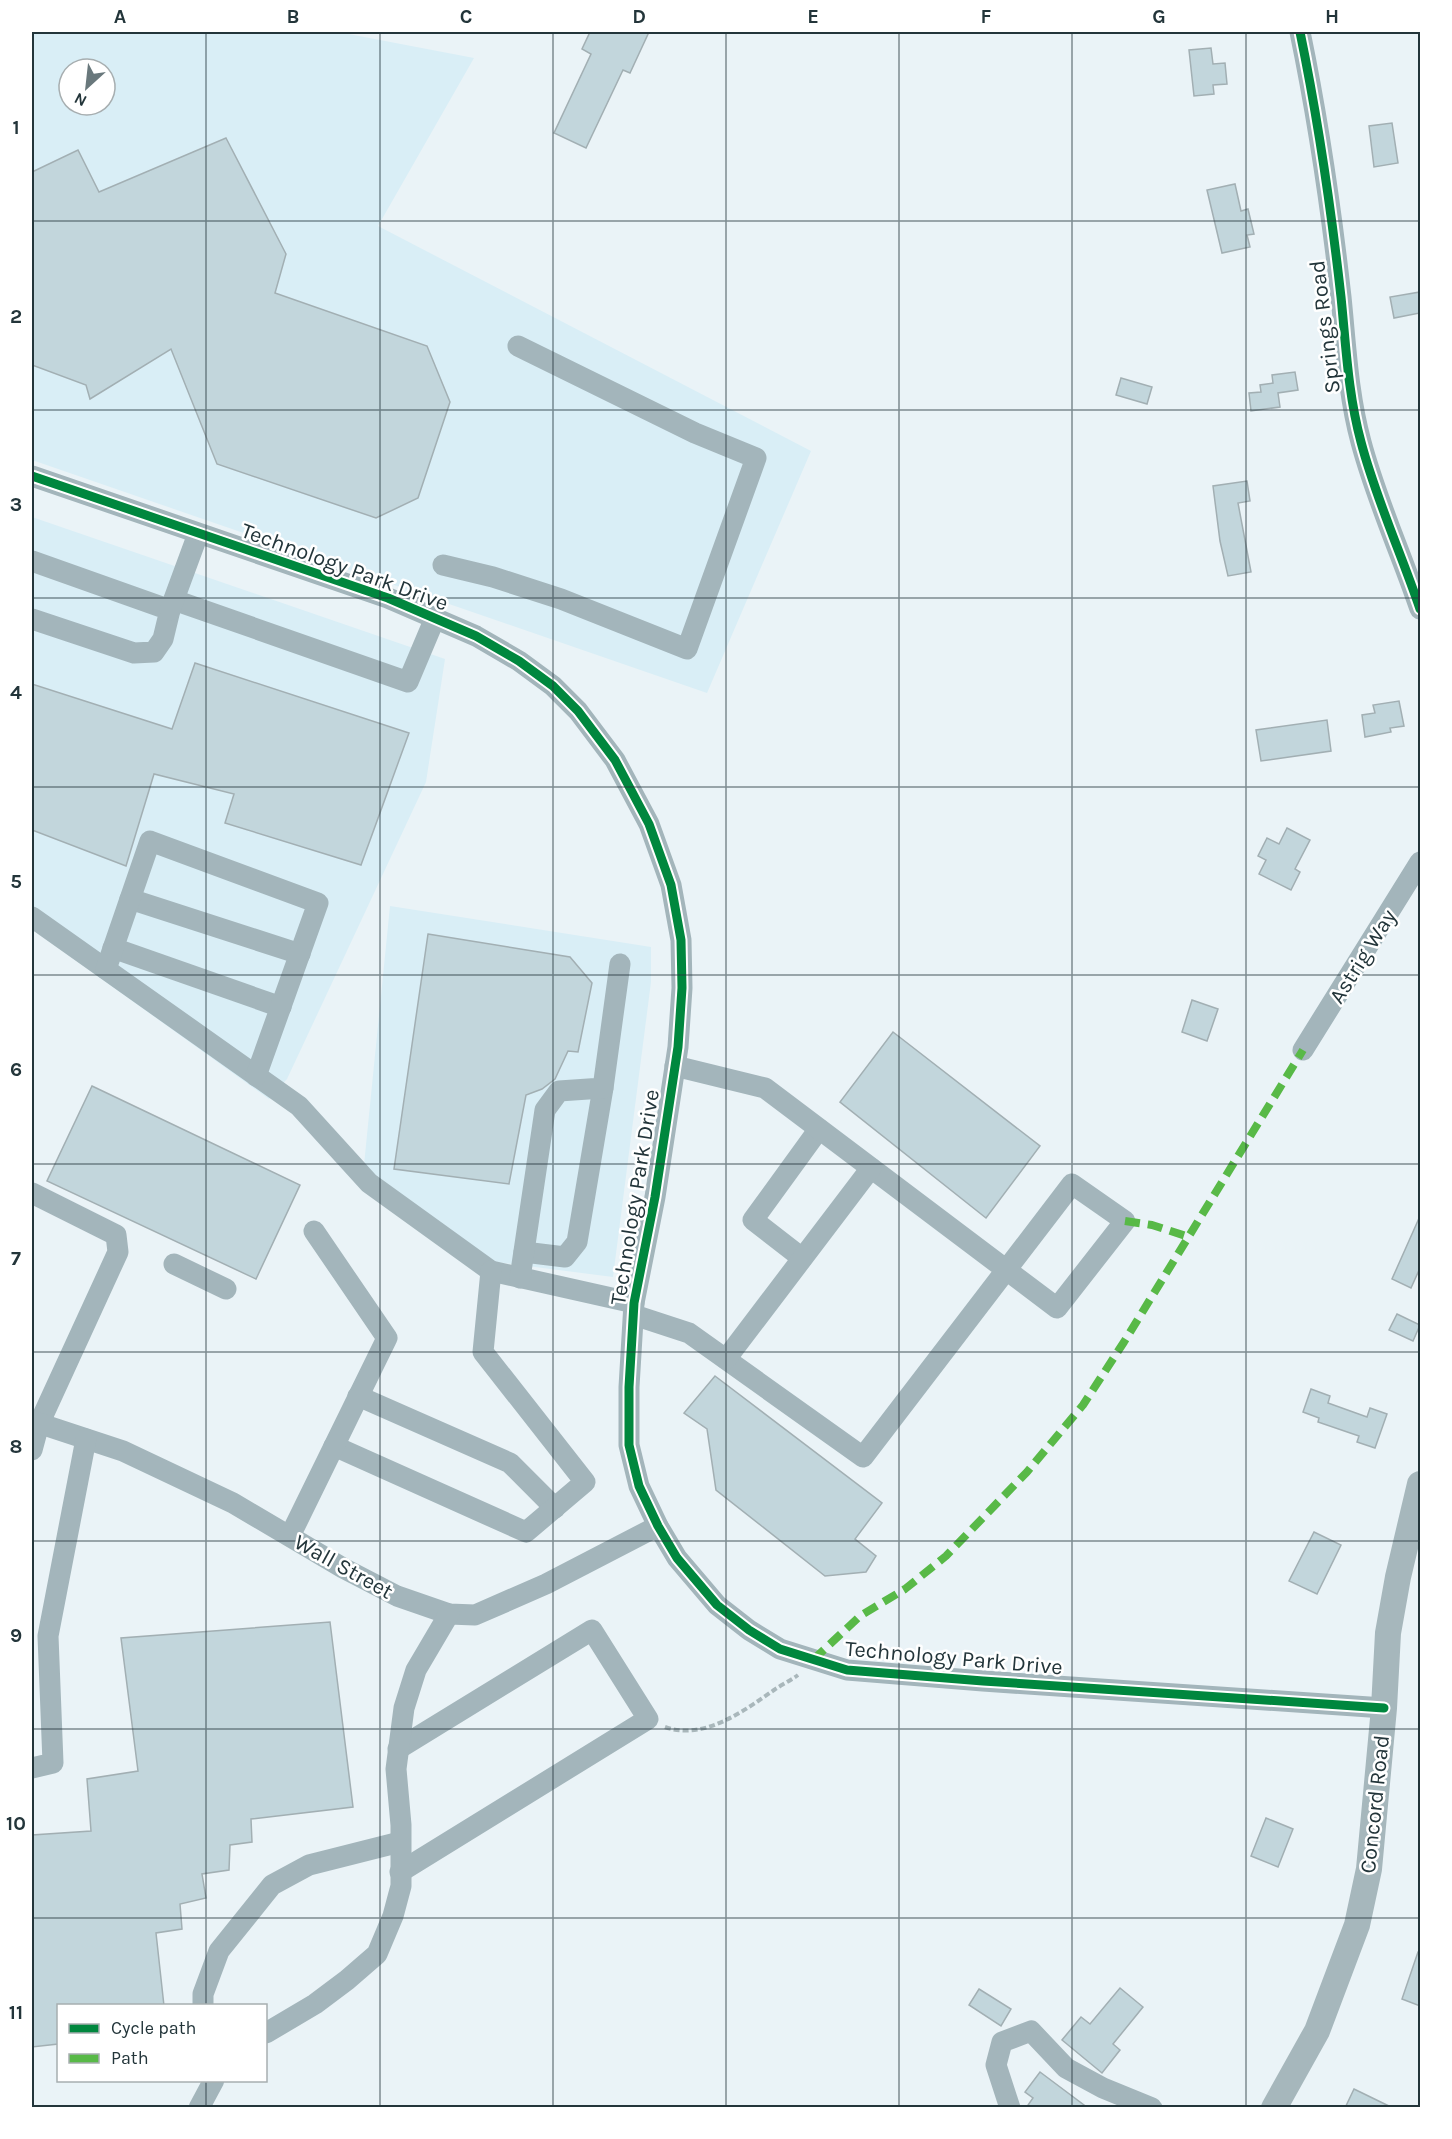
<svg xmlns="http://www.w3.org/2000/svg" width="1452" height="2139" viewBox="0 0 1452 2139" font-family="Karla,sans-serif">
	<style>
		.built { fill: #d9eef6; fill-rule: evenodd }
		.building { fill: #c2d6dc; stroke: #a2afb3; stroke-width: 1.5 }
		.lines { fill: none; stroke-linecap: round; stroke-linejoin: round }
		.path { stroke: #a9b7bb; stroke-width: 4; stroke-dasharray: 6 3; stroke-linecap: butt }
		.minor { stroke: #a3b5bb; stroke-width: 21 }
		.major { stroke: #a6b7bc; stroke-width: 26 }
		.quiet { stroke: #58b947; stroke-width: 8; stroke-dasharray: 15 8; stroke-linecap: butt }
		.cycleway-casing { stroke: #fff; stroke-width: 13 }
		.cycleway { stroke: #00873e; stroke-width: 9 }
		.grid { fill: none; stroke: #23353a; stroke-width: 1.5; stroke-opacity: 0.55 }
		.labels { text-anchor: middle; stroke-width: 5; stroke-linejoin: round; paint-order: stroke }
		.street-label { font-size: 22px; fill: #23353a; stroke: #fff }
		.neatline { fill: none; stroke: #23353a; stroke-width: 2 }
		.grid-label { font-size: 20px; text-anchor: middle; font-weight: bold; fill: #23353a }
	</style>
	<rect width="100%" height="100%" fill="#eaf3f7"/>
	<g class="built">
		<path d="M32,32H338L474,58L378,226L811,451L707,693L32,460ZM69,69H105V105H69Z"/>
		<polygon points="32,517 445,659 426,782 287,1079 269,1099 32,929"/>
		<polygon points="390,906 651,947 651,982 613,1277 496,1262 363,1175"/>
	</g>
	<g class="building">
		<polygon points="590,32 649,32 630,73 623,70 586,148 554,133 591,54 582,49"/>
		<polygon points="1211,48 1213,64 1225,63 1227,84 1213,85 1214,94 1194,96 1189,50"/>
		<polygon points="1392,123 1398,163 1374,167 1369,126"/>
		<polygon points="226,138 286,254 275,293 427,346 450,402 418,498 376,518 217,464 171,349 90,399 86,385 32,365 32,172 78,150 99,192"/>
		<polygon points="1235,184 1241,211 1248,209 1254,234 1247,235 1250,247 1222,253 1207,190"/>
		<polygon points="1420,292 1420,313 1394,318 1390,297"/>
		<polygon points="1295,372 1298,390 1278,393 1280,407 1251,411 1249,393 1261,392 1260,385 1273,383 1272,375"/>
		<polygon points="1121,378 1152,387 1147,404 1116,395"/>
		<polygon points="1247,481 1250,501 1238,503 1251,572 1228,576 1220,541 1213,486"/>
		<polygon points="195,663 409,733 361,865 225,823 234,794 154,774 126,866 32,830 32,684 172,729"/>
		<polygon points="1399,701 1404,726 1390,728 1391,732 1365,737 1362,715 1375,713 1373,705"/>
		<polygon points="1327,720 1331,751 1261,761 1256,730"/>
		<polygon points="1287,828 1310,840 1295,869 1300,872 1291,890 1259,874 1266,860 1258,856 1267,838 1279,844"/>
		<polygon points="428,934 570,957 592,983 578,1052 568,1051 555,1079 542,1089 526,1095 509,1184 394,1169"/>
		<polygon points="1192,1000 1218,1009 1207,1041 1182,1032"/>
		<polygon points="893,1032 1040,1146 986,1218 840,1102"/>
		<polygon points="92,1086 300,1185 256,1279 47,1181"/>
		<polygon points="1420,1216 1420,1268 1411,1288 1392,1279"/>
		<polygon points="1397,1314 1420,1325 1413,1341 1389,1330"/>
		<polygon points="715,1376 882,1503 855,1539 876,1556 866,1572 825,1576 716,1490 707,1429 684,1413"/>
		<polygon points="1311,1389 1330,1396 1328,1403 1367,1417 1370,1408 1387,1414 1375,1448 1357,1442 1359,1436 1318,1422 1319,1418 1303,1412"/>
		<polygon points="1314,1532 1341,1545 1317,1594 1289,1581"/>
		<polygon points="330,1622 353,1807 251,1819 252,1842 230,1845 229,1870 202,1874 206,1898 180,1904 182,1929 156,1933 164,2006 58,2006 58,2044 32,2047 32,1835 91,1831 87,1779 138,1771 121,1638"/>
		<polygon points="1266,1818 1293,1829 1278,1867 1251,1856"/>
		<polygon points="1418,1952 1420,1952 1420,2006 1402,1999"/>
		<polygon points="1120,1988 1143,2007 1113,2044 1120,2050 1102,2073 1062,2040 1081,2017 1090,2024"/>
		<polygon points="979,1989 1011,2009 1001,2026 969,2005"/>
		<polygon points="1040,2072 1088,2108 1026,2108 1033,2098 1025,2092"/>
		<polygon points="1354,2089 1393,2108 1345,2108"/>
	</g>
	<g class="lines">
		<path class="path" d="M665,1727C703,1741 744,1711 774,1690C781,1685 790,1681 798,1675"/>
		<g class="minor">
			<path d="M1300,32C1318,119 1331,208 1341,297C1346,346 1348,394 1361,442C1376,499 1401,553 1420,609"/>
			<polyline points="32,476 388,598 476,636 519,661 553,686 578,711 615,760 649,824 671,885 681,940 682,988 678,1047 655,1197 634,1303 629,1387 629,1445 639,1486 658,1526 677,1558 717,1605 749,1630 780,1649 847,1670 983,1681 1384,1708"/>
			<polyline points="32,561 170,610 163,639 154,652 134,653 32,619"/>
			<polyline points="443,565 493,577 561,599 687,649 756,458 695,433 518,346"/>
			<polyline points="174,600 408,682 435,618"/>
			<polyline points="170,610 198,534"/>
			<polyline points="130,899 300,954"/>
			<polyline points="32,917 299,1106 369,1183 491,1271 634,1303"/>
			<polyline points="113,948 281,1007"/>
			<polyline points="106,969 150,841 318,903 256,1076"/>
			<polyline points="1303,1050 1420,862"/>
			<polyline points="32,1193 116,1235 118,1252 39,1424 32,1450"/>
			<polyline points="524,1252 565,1257 577,1242 603,1088"/>
			<polyline points="802,1258 753,1220 819,1129"/>
			<polyline points="174,1264 226,1289"/>
			<polyline points="520,1278 545,1110 559,1091 603,1088 620,964"/>
			<polyline points="634,1315 689,1333 863,1457 1072,1184 1125,1221 1057,1308 765,1088 675,1066"/>
			<polyline points="726,1359 871,1168"/>
			<polyline points="358,1396 510,1463 555,1508"/>
			<polyline points="32,1421 123,1451 233,1503 343,1568 397,1596 449,1614 475,1615 546,1584 658,1526"/>
			<polyline points="334,1446 526,1532 585,1482 483,1352 491,1271"/>
			<polyline points="290,1536 387,1338 314,1231"/>
			<polyline points="398,1749 592,1630 648,1719 400,1872"/>
			<polyline points="32,1768 53,1763 48,1636 86,1439"/>
			<polyline points="203,2006 203,1994 219,1951 272,1885 309,1865 400,1842"/>
			<polyline points="266,2033 315,2004 347,1980 377,1954 393,1916 401,1886 401,1825 396,1769 404,1708 416,1670 449,1614"/>
			<polyline points="199,2108 214,2080"/>
			<polyline points="1010,2108 996,2065 1002,2042 1031,2031 1066,2068 1103,2088 1152,2108"/>
		</g>
		<polyline class="major" points="1274,2108 1317,2031 1357,1925 1369,1869 1384,1708 1388,1633 1398,1577 1420,1484"/>
		<g class="quiet">
			<polyline points="1125,1221 1152,1225 1189,1237"/>
			<polyline points="813,1660 860,1616 905,1589 946,1556 1027,1472 1083,1405 1124,1342 1303,1050"/>
		</g>
		<g class="cycleway-casing">
			<g id="cycleway">
				<path d="M1300,32C1318,119 1331,208 1341,297C1346,346 1348,394 1361,442C1376,499 1401,553 1420,609"/>
				<polyline points="32,476 388,598 476,636 519,661 553,686 578,711 615,760 649,824 671,885 681,940 682,988 678,1047 655,1197 634,1303 629,1387 629,1445 639,1486 658,1526 677,1558 717,1605 749,1630 780,1649 847,1670 983,1681 1384,1708"/>
			</g>
		</g>
		<use href="#cycleway" class="cycleway"/>
	</g>
	<path class="grid" d="M206,32V2006M380,32V2108M553,32V2108M726,32V2108M899,32V2108M1072,32V2108M1246,32V2108M32,221H1420M32,410H1420M32,598H1420M32,787H1420M32,975H1420M32,1164H1420M32,1352H1420M32,1541H1420M32,1729H1420M32,1918H1420M206,2080V2108"/>
	<g class="labels">
		<g class="street-label">
			<text transform="translate(1324 327) rotate(-97)" y="8">Springs Road</text>
			<text transform="translate(345 566) rotate(20)" y="8">Technology Park Drive</text>
			<text transform="translate(1362 956) rotate(-58)" y="8">Astrig Way</text>
			<text transform="translate(634 1197) rotate(-81)" y="8">Technology Park Drive</text>
			<text transform="translate(344 1566) rotate(29)" y="8">Wall Street</text>
			<text transform="translate(954 1657) rotate(5)" y="8">Technology Park Drive</text>
			<text transform="translate(1374 1804) rotate(-84)" y="8">Concord Road</text>
		</g>
	</g>
	<rect width="1452" height="2139" fill="none" stroke="#ffffff" stroke-width="66"/>
	<rect x="57" y="2004" width="210" height="78" fill="#ffffff" stroke="#a7aeb0" stroke-width="1.5"/>
	<rect x="69" y="2024" width="30" height="9" fill="#00873e" stroke="#a7aeb0" stroke-width="1.5"/>
	<text x="111" y="2034" font-size="18" fill="#23353a">Cycle path</text>
	<rect x="69" y="2054" width="30" height="9" fill="#58b947" stroke="#a7aeb0" stroke-width="1.5"/>
	<text x="111" y="2064" font-size="18" fill="#23353a">Path</text>
	<g transform="translate(87 87) rotate(207)"><circle r="28" fill="#ffffff" stroke="#a7aeb0" stroke-width="1.5"/>
	<path d="M0-4.5L10 22L0 15L-10 22Z" fill="#69787c"/>
	<text y="-9" font-size="16" font-weight="bold" text-anchor="middle" fill="#23353a">N</text>
	</g>
	<rect x="33" y="33" width="1386" height="2073" class="neatline"/>
	<g class="grid-label">
		<text x="120" y="23">A</text>
		<text x="293" y="23">B</text>
		<text x="466" y="23">C</text>
		<text x="639" y="23">D</text>
		<text x="813" y="23">E</text>
		<text x="986" y="23">F</text>
		<text x="1159" y="23">G</text>
		<text x="1332" y="23">H</text>
		<text x="16" y="134">1</text>
		<text x="16" y="323">2</text>
		<text x="16" y="511">3</text>
		<text x="16" y="699">4</text>
		<text x="16" y="888">5</text>
		<text x="16" y="1076">6</text>
		<text x="16" y="1265">7</text>
		<text x="16" y="1453">8</text>
		<text x="16" y="1642">9</text>
		<text x="16" y="1830">10</text>
		<text x="16" y="2019">11</text>
	</g>
</svg>
